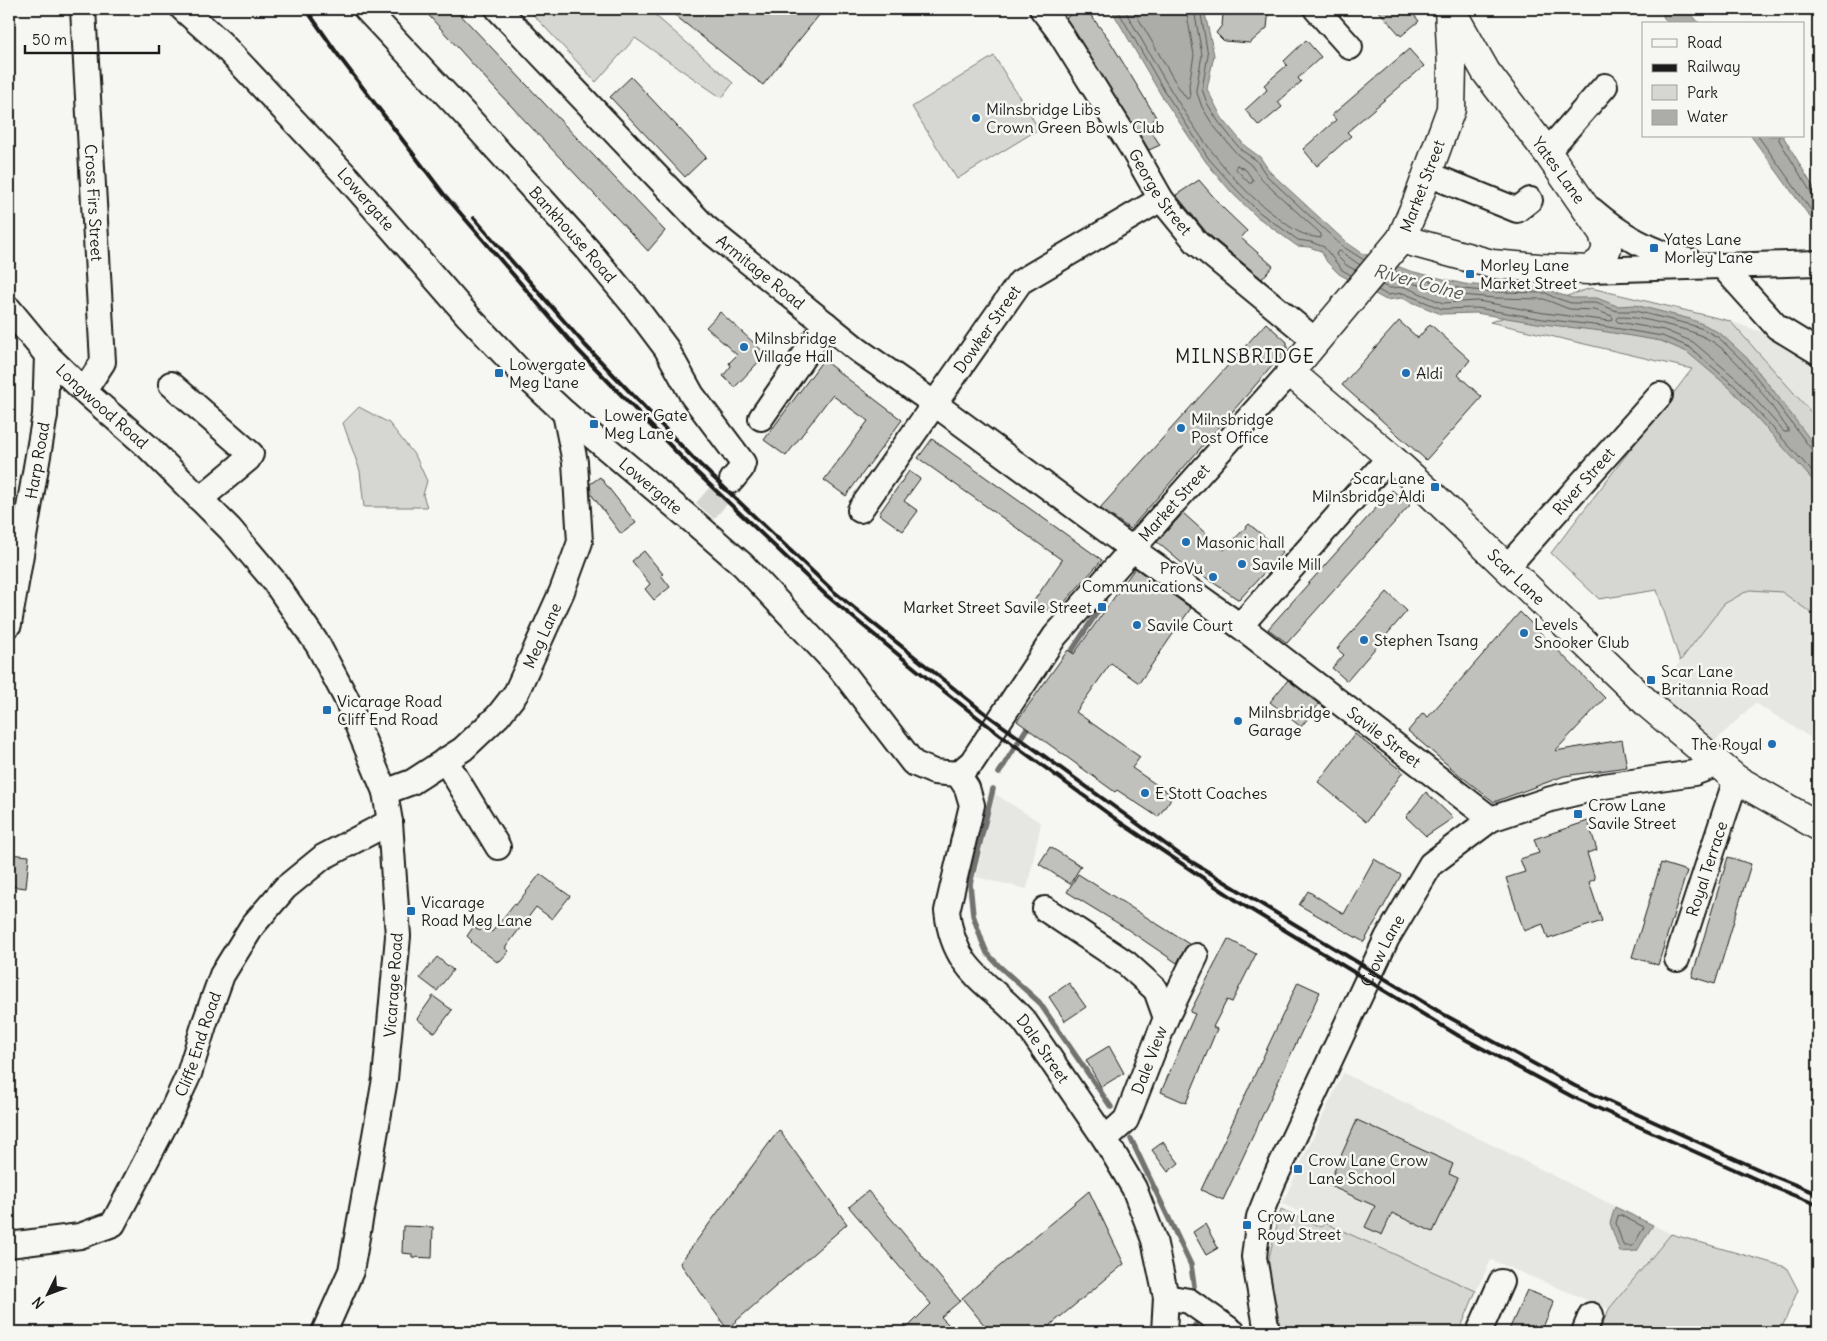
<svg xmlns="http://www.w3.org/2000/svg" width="1827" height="1341" viewBox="0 0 1827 1341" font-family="Delius,sans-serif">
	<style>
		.built { fill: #e6e6e2 }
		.green { fill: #d6d6d2; stroke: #797977 }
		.water { fill: #acaca9; stroke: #727271 }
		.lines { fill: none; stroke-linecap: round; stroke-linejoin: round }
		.shore { stroke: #565654; stroke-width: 1 }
		.stream { stroke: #727271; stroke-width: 5.5 }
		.building { fill: #c0c0bd; stroke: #1c1c1c }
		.minor-tunnel { stroke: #d5d5d2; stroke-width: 24; stroke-dasharray: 24 12; stroke-linecap: butt }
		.minor-casing { stroke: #1c1c1c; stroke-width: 28 }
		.major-casing { stroke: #1c1c1c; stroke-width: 31 }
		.minor { stroke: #f6f6f2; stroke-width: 24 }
		.major { stroke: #f6f6f2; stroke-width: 28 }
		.rail { stroke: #1c1c1c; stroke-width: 4 }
		.poi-dot { fill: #1f6fb2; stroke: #f6f6f2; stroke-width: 2 }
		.labels { text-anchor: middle; stroke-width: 5; stroke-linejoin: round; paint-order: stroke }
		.poi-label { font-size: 16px; fill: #1c1c1c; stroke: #f6f6f2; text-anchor: start }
		.street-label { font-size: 16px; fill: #1c1c1c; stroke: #f6f6f2 }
		.water-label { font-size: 18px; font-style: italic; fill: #565654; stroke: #f6f6f2 }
		.quarter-label { font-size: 19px; letter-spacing: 1px; fill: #1c1c1c; stroke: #f6f6f2 }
	</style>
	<rect width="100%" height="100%" fill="#f6f6f2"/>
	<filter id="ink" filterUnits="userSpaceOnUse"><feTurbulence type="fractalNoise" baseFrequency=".02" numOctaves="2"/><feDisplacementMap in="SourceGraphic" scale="10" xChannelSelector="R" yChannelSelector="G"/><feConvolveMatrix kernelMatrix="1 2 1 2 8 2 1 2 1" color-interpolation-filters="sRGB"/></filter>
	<g filter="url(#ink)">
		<g class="built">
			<polygon points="1730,321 1818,352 1818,420"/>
			<polygon points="1749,590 1782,592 1818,618 1818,742 1755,703 1710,746 1657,696 1680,661 1724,604"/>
			<polygon points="995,794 1041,823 1027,889 976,877"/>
			<polygon points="1343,1073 1470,1134 1671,1234 1609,1309 1491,1260 1476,1291 1282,1204"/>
		</g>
		<g class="green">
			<polygon points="528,9 648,9 733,83 722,98 635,38 596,82"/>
			<polygon points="994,56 1039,129 957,179 912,107"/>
			<polygon points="1591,288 1730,321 1818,420 1818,618 1782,592 1749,590 1724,604 1680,661 1657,590 1599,599 1551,553 1692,369 1490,322"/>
			<polygon points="359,407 389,423 416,457 427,481 423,495 427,507 364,507 360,471 343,423"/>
			<polygon points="1281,1209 1321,1227 1325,1223 1476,1291 1459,1332 1278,1332 1269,1296 1268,1261"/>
			<polygon points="1671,1234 1786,1267 1798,1290 1780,1332 1599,1332 1609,1309"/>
		</g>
		<g class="water">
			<polygon points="1111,9 1204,9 1214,55 1207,89 1222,118 1245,146 1260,157 1270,172 1346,242 1362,253 1410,271 1464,284 1496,287 1548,288 1555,293 1572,298 1597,298 1617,306 1635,305 1690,319 1705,325 1721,334 1747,358 1773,390 1818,450 1818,486 1731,389 1687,352 1661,341 1601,331 1543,324 1476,313 1441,314 1402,298 1386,300 1339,274 1327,262 1321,251 1309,247 1297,246 1256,216 1232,193 1206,162 1161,95"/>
			<polygon points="1660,9 1687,9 1700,24 1669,24 1664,18"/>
			<polygon points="1751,136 1783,136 1818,195 1818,228"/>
			<polygon points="1615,1207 1653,1225 1637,1251 1620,1252 1610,1223"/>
		</g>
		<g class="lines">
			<g class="shore">
				<polyline points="1117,9 1165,92 1209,159 1236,189 1259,212 1298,240 1311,242 1324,247 1342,270 1351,275"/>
				<path d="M1124,9C1166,81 1208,167 1277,217C1292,229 1302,236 1321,238V234L1262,180L1251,165L1237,154L1213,125L1202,107L1196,90L1202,55L1194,9"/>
				<polyline points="1133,9 1177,85 1187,99 1190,97 1189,85 1194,55 1186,9"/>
				<polyline points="1200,9 1208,55 1202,89 1207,103 1218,121 1241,150 1256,160 1267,176 1342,246 1364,260"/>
				<polyline points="1758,136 1818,220"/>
				<polyline points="1779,136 1779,140 1812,194 1818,197"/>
				<polygon points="1237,165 1246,170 1253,180 1252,183 1249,183 1236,169"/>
				<polyline points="1355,270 1346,265 1336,255 1337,252 1340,251 1360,265"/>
				<polyline points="1394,271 1409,276 1463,289 1495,292 1546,293 1553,297 1571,303 1596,303 1617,311 1635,311 1688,324 1703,329 1719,338 1743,361 1769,393 1812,450 1818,453"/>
				<polyline points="1382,285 1389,288 1405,287 1443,303 1478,301 1544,313 1611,321 1613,319 1612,316 1595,310 1569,309 1544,299 1495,298 1462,295 1407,282 1390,276"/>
				<polyline points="1378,290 1387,295 1403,293 1442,309 1477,308 1543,319 1602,326 1662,336 1689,347 1735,386 1818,478"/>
				<path d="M1618,317C1635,317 1650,320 1667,325C1683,329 1699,333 1713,342C1740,359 1769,403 1788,429V432H1784L1739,381L1693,342L1664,330L1618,322L1616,320Z"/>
				<polygon points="1620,1215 1644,1227 1633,1246 1625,1246 1623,1245 1616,1223 1618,1216"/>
			</g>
			<g class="stream">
				<polyline points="1071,652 1104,602 1104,595"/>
				<polyline points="999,773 1027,728"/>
				<polyline points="993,789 970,884 973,915 982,941 987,953 999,966 1039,1002 1111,1107"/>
				<polyline points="1131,1139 1191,1265 1194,1286"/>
				<polyline points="1193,1332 1195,1325"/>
			</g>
		</g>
		<g class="building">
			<polygon points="423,9 455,9 665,231 648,251 496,90"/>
			<polygon points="667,9 824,9 763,85"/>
			<polygon points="1078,9 1086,9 1108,38 1156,117 1148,126 1160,145 1149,150 1066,18"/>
			<polygon points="1229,9 1269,9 1267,28 1250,43 1224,41 1216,33 1222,25 1223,14"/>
			<polygon points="1377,9 1409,9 1419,21 1401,36"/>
			<polygon points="1306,40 1321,57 1298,78 1301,82 1278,102 1282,107 1259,126 1245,110 1267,90 1264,85 1287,65 1284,61"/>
			<polygon points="1409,49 1424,66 1347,132 1351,136 1317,166 1303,149 1336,120 1332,115"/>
			<polygon points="631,77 706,157 685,177 610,97"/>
			<polygon points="1199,180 1224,209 1247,231 1241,238 1273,266 1262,279 1207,233 1176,195"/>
			<polygon points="720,312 766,354 735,387 723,376 731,366 729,363 737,355 706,327"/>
			<polygon points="1399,321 1418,338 1430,324 1470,360 1458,375 1482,397 1426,460 1342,385"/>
			<polygon points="1266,323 1287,342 1287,349 1130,529 1100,508"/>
			<polygon points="823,360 902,420 846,496 824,480 868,421 832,395 786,456 764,440"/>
			<polygon points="932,439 1102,560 1054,614 1033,602 1062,560 918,458"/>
			<polygon points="909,471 920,479 904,501 918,511 903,531 879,514"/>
			<polygon points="600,477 636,523 621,534 591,494 590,484"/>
			<polygon points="1392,490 1410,505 1287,643 1268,629"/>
			<polygon points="1183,513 1224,550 1249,524 1283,552 1239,600 1193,569 1191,571 1157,542"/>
			<polygon points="644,551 663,574 661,575 670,587 654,600 645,589 650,584 632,561"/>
			<polygon points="1135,568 1191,608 1139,683 1111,663 1076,712 1140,757 1132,768 1173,796 1158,817 1117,790 1115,792 1017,721 1068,650 1074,654"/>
			<polygon points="1387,592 1407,611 1347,681 1332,668 1344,655 1337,649"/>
			<polygon points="1520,612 1605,698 1555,751 1622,740 1627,767 1564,776 1494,802 1457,773 1408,731 1423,713 1428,717"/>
			<polygon points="1288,680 1319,704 1301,727 1270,702"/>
			<polygon points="1355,734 1403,772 1366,822 1318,782"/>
			<polygon points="1426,792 1453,818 1426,836 1406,817"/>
			<polygon points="1588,821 1597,850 1587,853 1595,879 1589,882 1602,921 1548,939 1543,924 1524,931 1506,878 1525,872 1520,859 1539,853 1534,839"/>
			<polygon points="1050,847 1081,866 1070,884 1039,864"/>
			<polygon points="9,854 29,856 26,888 9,886"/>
			<polygon points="1728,857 1751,864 1715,984 1692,977"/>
			<polygon points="1374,859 1401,875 1364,942 1299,905 1308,891 1344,914"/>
			<polygon points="1661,863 1687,871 1658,965 1632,957"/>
			<polygon points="540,874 570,896 552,919 536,907 505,948 509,951 500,961 498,960 497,962 471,942 472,941 467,936 474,926 480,931 484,926 492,932 514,904 516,905"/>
			<polygon points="1078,874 1189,944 1184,950 1177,963 1124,927 1067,892"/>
			<polygon points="1228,939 1256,954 1232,1002 1227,1000 1213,1027 1217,1029 1186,1103 1161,1092 1195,1014 1190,1012"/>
			<polygon points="437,957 453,970 437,991 420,978"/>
			<polygon points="1298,982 1320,992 1223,1200 1201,1190"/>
			<polygon points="1069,983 1086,1007 1065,1021 1049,997"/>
			<polygon points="433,996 452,1010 435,1033 417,1019"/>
			<polygon points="1109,1046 1124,1073 1101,1087 1086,1060"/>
			<polygon points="1357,1120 1453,1164 1449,1174 1458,1178 1433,1232 1392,1213 1382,1235 1365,1227 1375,1206 1328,1185"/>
			<polygon points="779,1130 847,1224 727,1329 680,1263"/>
			<polygon points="1163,1142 1179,1163 1168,1172 1152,1150"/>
			<polygon points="868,1191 960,1301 941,1317 956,1332 903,1332 931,1304 849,1207"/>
			<polygon points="1089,1191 1124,1264 1042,1332 990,1332 962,1298"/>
			<polygon points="1205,1224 1218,1248 1206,1255 1193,1232"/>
			<polygon points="403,1226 433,1227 432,1258 412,1257 412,1254 402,1253"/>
			<polygon points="1527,1290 1554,1301 1541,1332 1508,1332"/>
		</g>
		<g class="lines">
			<polyline class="minor-tunnel" points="705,511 732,480"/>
			<g class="minor-casing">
				<g id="minor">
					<path id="s1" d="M83,9L103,362L84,391"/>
					<path id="s2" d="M183,9L221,43L347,177L468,316L521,372L565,413L695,523L743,565L839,667L913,763L934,772L958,774"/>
					<path id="s3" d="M366,9L473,123L588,250L633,304L666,348L692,395L743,463L741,469L732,480"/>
					<path id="s4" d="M498,9L704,226L858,350L935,404L1132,549L1240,626L1491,819"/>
					<path id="s5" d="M1042,9L1058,30L1132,148L1161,199L1197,243L1316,341"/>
					<polyline points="1316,9 1350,47"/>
					<polyline points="1547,152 1605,86"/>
					<polyline points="1428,174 1517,210 1530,200"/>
					<path d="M1592,210C1621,235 1651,253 1689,261"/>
					<polyline points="1723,267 1777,327 1818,352"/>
					<polyline points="1589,270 1818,263"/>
					<path id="s6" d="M9,309L47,355L84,391L148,447L230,529L274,581L318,645L346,698L385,792L390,822L398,936L385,1079L351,1271L324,1332"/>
					<polyline points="171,384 251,454 248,459 200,499"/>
					<polyline points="761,418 826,324"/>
					<path id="s7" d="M860,510L1020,282L1161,199"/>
					<path id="s8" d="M1507,567L1660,395"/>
					<path id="s9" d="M9,624L45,415L47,355"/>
					<polyline points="1240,626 1390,457"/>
					<polyline points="445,760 498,847"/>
					<path id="s10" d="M958,774L967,788L972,805L947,911C954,973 989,981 1025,1022L1105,1139L1134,1188L1154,1240L1166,1297L1164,1332"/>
					<path id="s11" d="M958,774L972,762L1055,636L1290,372"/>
					<path id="s12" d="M385,792L412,782L463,749L498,716L516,693L562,591L580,542L575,462L565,413"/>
					<polyline points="1045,909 1126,963 1156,990 1166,1018 1126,1120 1105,1139"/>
					<path id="s13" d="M1677,959L1736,779"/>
					<polyline points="1166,1018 1196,956"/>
					<path id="s14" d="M9,1245L80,1236L113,1224L171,1113L189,1074L205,1022L222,975L253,925L285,888L323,857L390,822"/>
					<polyline points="1166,1297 1189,1301 1233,1332"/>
					<path id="s15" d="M1267,1332L1254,1257L1259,1217L1273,1182L1387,938L1431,864L1491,819L1551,799L1604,786L1694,773L1718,764"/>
					<polyline points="1479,1332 1501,1282"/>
					<polyline points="1584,1332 1591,1315"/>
				</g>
			</g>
			<g class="major-casing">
				<g id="major">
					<path id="s16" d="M1449,9L1452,68L1451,109L1417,202L1401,239L1290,372L1390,457L1433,496L1649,705L1736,779L1818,826"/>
					<polyline points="1401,239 1492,264 1539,268 1589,270 1602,260 1607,248 1603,233 1547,152 1486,72 1452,12"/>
				</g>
			</g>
			<use href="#minor" class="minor"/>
			<use href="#major" class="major"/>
			<g class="rail">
				<polyline points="306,9 341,59 443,193 577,349 689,465 826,595 917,670 999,734 1124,825 1245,906 1459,1036 1573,1097 1778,1189 1818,1205"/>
				<polyline points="474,218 585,345 693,458 833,591 982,711 1182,856 1443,1014 1575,1086 1771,1175 1818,1194"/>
			</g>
		</g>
	</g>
	<g class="poi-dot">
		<circle cx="976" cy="118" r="5"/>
		<rect x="1649" y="243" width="10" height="10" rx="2.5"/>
		<rect x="1465" y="269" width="10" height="10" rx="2.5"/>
		<circle cx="744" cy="347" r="5"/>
		<rect x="494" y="368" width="10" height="10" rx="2.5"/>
		<circle cx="1406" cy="373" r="5"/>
		<rect x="589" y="419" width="10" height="10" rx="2.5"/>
		<circle cx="1181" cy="428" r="5"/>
		<rect x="1430" y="482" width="10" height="10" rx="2.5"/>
		<circle cx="1186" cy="542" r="5"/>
		<circle cx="1242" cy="564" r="5"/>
		<circle cx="1213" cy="577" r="5"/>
		<rect x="1097" y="602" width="10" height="10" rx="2.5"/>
		<circle cx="1137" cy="625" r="5"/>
		<circle cx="1524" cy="633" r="5"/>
		<circle cx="1364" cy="640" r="5"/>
		<rect x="1646" y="675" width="10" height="10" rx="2.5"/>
		<rect x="322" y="705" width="10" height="10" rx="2.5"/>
		<circle cx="1238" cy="721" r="5"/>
		<circle cx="1772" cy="744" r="5"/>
		<circle cx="1145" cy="793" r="5"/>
		<rect x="1573" y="809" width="10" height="10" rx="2.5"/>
		<rect x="406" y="906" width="10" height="10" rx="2.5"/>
		<rect x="1293" y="1164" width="10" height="10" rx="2.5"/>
		<rect x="1242" y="1220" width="10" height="10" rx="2.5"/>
	</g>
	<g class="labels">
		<g class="poi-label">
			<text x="986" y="115">Milnsbridge Libs<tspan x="986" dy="18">Crown Green Bowls Club</tspan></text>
			<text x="1664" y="245">Yates Lane<tspan x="1664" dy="18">Morley Lane</tspan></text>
			<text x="1480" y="271">Morley Lane<tspan x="1480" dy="18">Market Street</tspan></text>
			<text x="754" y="344">Milnsbridge<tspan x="754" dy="18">Village Hall</tspan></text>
			<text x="509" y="370">Lowergate<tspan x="509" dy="18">Meg Lane</tspan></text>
			<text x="1416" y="379">Aldi</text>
			<text x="604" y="421">Lower Gate<tspan x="604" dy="18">Meg Lane</tspan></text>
			<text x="1191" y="425">Milnsbridge<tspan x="1191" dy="18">Post Office</tspan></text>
			<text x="1425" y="484" text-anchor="end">Scar Lane<tspan x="1425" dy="18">Milnsbridge Aldi</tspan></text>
			<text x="1196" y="548">Masonic hall</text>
			<text x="1252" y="570">Savile Mill</text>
			<text x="1203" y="574" text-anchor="end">ProVu<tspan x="1203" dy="18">Communications</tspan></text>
			<text x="1092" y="613" text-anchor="end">Market Street Savile Street</text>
			<text x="1534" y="630">Levels<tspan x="1534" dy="18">Snooker Club</tspan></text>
			<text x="1147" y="631">Savile Court</text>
			<text x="1374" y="646">Stephen Tsang</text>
			<text x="1661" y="677">Scar Lane<tspan x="1661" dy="18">Britannia Road</tspan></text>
			<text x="337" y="707">Vicarage Road<tspan x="337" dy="18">Cliff End Road</tspan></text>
			<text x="1248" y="718">Milnsbridge<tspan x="1248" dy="18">Garage</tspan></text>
			<text x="1762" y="750" text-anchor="end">The Royal</text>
			<text x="1155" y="799">E Stott Coaches</text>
			<text x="1588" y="811">Crow Lane<tspan x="1588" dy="18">Savile Street</tspan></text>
			<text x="421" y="908">Vicarage<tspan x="421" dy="18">Road Meg Lane</tspan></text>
			<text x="1308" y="1166">Crow Lane Crow<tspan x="1308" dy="18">Lane School</tspan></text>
			<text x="1257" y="1222">Crow Lane<tspan x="1257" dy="18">Royd Street</tspan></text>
		</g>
		<g class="street-label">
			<text transform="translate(1559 170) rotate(54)" y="6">Yates Lane</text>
			<text transform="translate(1422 186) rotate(-69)" y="6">Market Street</text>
			<text dy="6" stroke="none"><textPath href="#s5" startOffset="218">George Street</textPath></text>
			<text dy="6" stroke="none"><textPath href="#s2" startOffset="264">Lowergate</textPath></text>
			<text dy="6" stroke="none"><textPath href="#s1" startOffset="194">Cross Firs Street</textPath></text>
			<text dy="6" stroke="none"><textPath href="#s3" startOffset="306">Bankhouse Road</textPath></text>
			<text dy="6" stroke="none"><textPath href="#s4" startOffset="372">Armitage Road</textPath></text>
			<text dy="6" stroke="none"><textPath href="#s7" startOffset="221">Dowker Street</textPath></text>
			<text dy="6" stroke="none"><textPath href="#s6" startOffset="135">Longwood Road</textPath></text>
			<text dy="6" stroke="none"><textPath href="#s9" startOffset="166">Harp Road</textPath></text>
			<text dy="6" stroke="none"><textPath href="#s8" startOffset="115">River Street</textPath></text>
			<text dy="6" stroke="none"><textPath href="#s2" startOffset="669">Lowergate</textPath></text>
			<text dy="6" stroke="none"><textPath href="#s11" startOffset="348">Market Street</textPath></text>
			<text dy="6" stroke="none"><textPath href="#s16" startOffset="718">Scar Lane</textPath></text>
			<text dy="6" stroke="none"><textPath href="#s12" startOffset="230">Meg Lane</textPath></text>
			<text dy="6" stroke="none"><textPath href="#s4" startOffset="1150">Savile Street</textPath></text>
			<text dy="6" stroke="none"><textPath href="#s13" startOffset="95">Royal Terrace</textPath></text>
			<text dy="6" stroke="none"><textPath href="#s15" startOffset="410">Crow Lane</textPath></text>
			<text transform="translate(393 985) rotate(-86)" y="6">Vicarage Road</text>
			<text dy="6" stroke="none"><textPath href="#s14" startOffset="306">Cliffe End Road</textPath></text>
			<text dy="6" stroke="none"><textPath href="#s10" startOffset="315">Dale Street</textPath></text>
			<text transform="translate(1149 1060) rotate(-69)" y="6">Dale View</text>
		</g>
		<g class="water-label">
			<text transform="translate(1418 282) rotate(15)" y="6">River Colne</text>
		</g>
		<g class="quarter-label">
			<text x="1245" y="363">MILNSBRIDGE</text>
		</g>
	</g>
	<rect width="1827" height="1341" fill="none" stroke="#f6f6f2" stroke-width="30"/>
	<rect x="15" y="15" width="1797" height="1311" fill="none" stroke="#1c1c1c" stroke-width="2" filter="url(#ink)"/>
	<rect x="1642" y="22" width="162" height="115" fill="#f6f6f2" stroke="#9f9f9c"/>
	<rect x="1652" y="39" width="25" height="8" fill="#f6f6f2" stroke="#9f9f9c"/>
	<text x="1687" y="48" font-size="15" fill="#1c1c1c">Road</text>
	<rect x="1652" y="64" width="25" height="8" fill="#1c1c1c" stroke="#9f9f9c"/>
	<text x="1687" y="72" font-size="15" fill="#1c1c1c">Railway</text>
	<rect x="1652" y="85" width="25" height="15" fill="#d6d6d2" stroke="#9f9f9c"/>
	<text x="1687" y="98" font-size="15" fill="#1c1c1c">Park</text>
	<rect x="1652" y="110" width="25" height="15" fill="#acaca9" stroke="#9f9f9c"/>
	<text x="1687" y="122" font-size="15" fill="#1c1c1c">Water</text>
	<g transform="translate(48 1294) rotate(228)" stroke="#f6f6f2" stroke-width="4" paint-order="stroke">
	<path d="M0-4L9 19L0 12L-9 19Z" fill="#1c1c1c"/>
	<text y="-8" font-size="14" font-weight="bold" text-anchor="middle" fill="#1c1c1c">N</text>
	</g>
	<path d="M25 45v8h134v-8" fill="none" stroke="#1c1c1c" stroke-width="2.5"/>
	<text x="32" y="45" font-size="15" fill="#1c1c1c" stroke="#f6f6f2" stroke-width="4" paint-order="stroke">50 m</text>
</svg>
